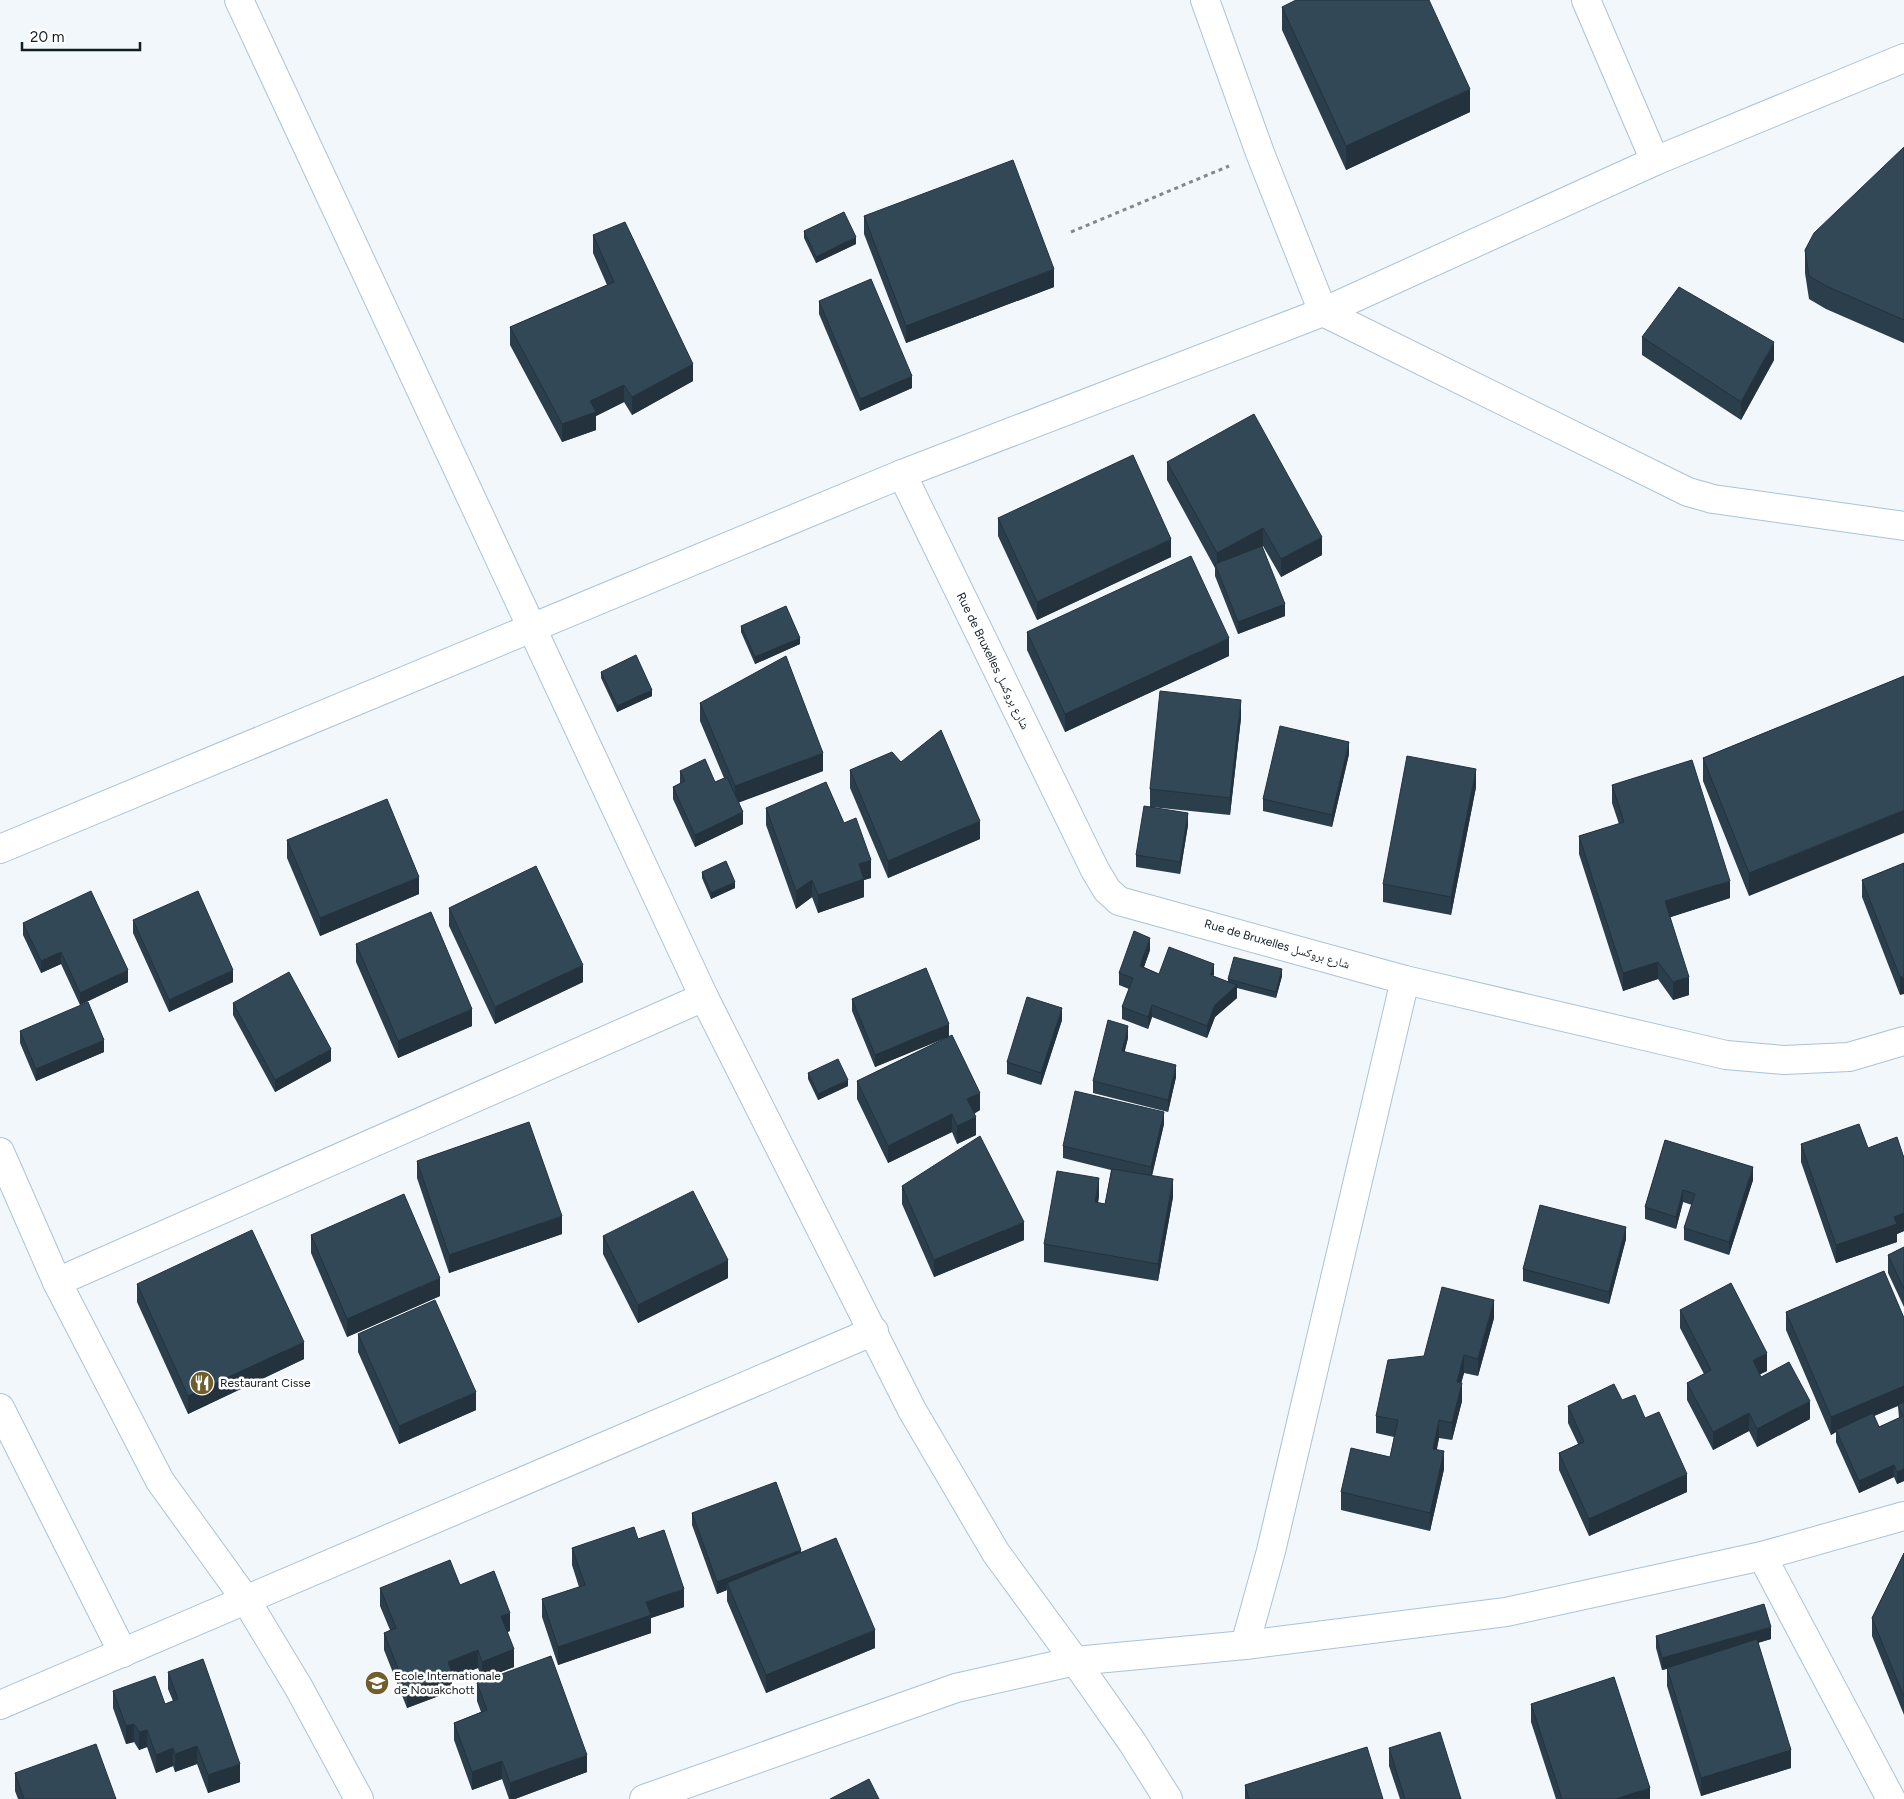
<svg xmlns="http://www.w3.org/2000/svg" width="1904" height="1799" viewBox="0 0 1904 1799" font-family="Figtree,'Noto Naskh Arabic',sans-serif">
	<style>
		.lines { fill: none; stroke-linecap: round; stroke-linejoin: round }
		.minor-casing { stroke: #aac3d5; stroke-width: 30 }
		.tertiary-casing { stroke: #aac3d5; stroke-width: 30 }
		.path { stroke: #82898e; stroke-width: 3; stroke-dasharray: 4 4; stroke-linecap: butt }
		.minor { stroke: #fff; stroke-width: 28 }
		.tertiary { stroke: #fff; stroke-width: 28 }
		.wall { fill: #2b3e4b; fill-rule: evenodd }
		.shaded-wall { fill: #23323d }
		.building { fill: #324857; stroke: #23323d }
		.labels { text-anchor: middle; stroke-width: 5; stroke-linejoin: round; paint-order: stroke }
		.street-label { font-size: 12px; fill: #121c22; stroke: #fff }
		.poi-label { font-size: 12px; fill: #121c22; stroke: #fff; text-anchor: start }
	</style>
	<rect width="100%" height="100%" fill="#f2f7fb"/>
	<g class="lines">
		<g class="minor-casing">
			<g id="minor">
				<polyline points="239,0 704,997 912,1410 996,1553 1075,1661 1132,1742 1168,1799"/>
				<polyline points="1205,0 1260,153 1323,312 1688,492 1713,499 1904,526"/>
				<polyline points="1586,0 1655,161"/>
				<polyline points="902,474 1095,870 1107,890 1119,901 1405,980 1726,1055 1784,1060 1849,1057 1904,1041"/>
				<polyline points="0,849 902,474 1323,312 1655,161 1904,58"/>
				<polyline points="57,1282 704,997"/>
				<polyline points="0,1408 123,1653"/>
				<polyline points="1762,1556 1891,1799"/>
				<polyline points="1245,1645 1271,1551 1405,980"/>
				<polyline points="0,1705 874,1331"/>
				<polyline points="644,1799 956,1688 1075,1661 1245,1645 1506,1612 1762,1556 1904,1516"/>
			</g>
		</g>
		<g class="tertiary-casing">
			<polyline id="tertiary" points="0,1152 57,1282 160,1481 246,1600 299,1688 359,1799"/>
		</g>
		<polyline class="path" points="1071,232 1229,166"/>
		<use href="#minor" class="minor"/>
		<use href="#tertiary" class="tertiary"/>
	</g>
	<g class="wall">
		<polygon points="1282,7 1470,112 1346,170 1282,30"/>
		<polygon points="1904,147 1904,343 1826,309 1809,299 1805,273 1805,250"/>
		<polygon points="864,216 1054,287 906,343 864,234"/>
		<polygon points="804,231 856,244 816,263 804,238"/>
		<polygon points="593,235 693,381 632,415 624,402 596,416 596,430 562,442 510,345 510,327 607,285 593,253"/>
		<polygon points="819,301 912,388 860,411 819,314"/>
		<polygon points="1642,337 1774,360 1741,420 1642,355"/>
		<polygon points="1167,462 1322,555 1281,577 1263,546 1262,546 1285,616 1238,634 1215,576 1215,568 1167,480"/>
		<polygon points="998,518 1171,557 1037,620 998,536"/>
		<polygon points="741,626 800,644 755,664 741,632"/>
		<polygon points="1027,632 1229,656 1065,732 1027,650"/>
		<polygon points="601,672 652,696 617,712 601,678"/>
		<polygon points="1904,676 1749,896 1703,781 1703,758"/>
		<polygon points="700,703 823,771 739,802 743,824 695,847 673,799 673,787 680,783 680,771 715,782 724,778 700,721"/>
		<polygon points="1241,718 1230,815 1151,807 1188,825 1180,874 1136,867 1136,855 1150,807 1150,789"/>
		<polygon points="1349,754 1332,827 1263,811 1263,799"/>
		<polygon points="901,762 980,839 888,878 850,788 850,770"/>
		<polygon points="1612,785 1730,898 1670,917 1689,995 1673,1000 1658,979 1623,991 1579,854 1579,836 1619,824 1612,803"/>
		<polygon points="1476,787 1451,915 1383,902 1383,884"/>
		<polygon points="766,808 844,823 871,878 864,880 864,897 818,913 812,897 796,909 766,825"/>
		<polygon points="287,840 419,894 320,936 287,858"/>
		<polygon points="1904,863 1900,995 1862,897 1862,880"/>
		<polygon points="702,872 735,888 711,899 702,878"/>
		<polygon points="449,908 583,982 495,1024 449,926"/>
		<polygon points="133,920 233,982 169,1012 133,933"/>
		<polygon points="23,923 128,982 80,1005 61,964 41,973 23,935"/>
		<polygon points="356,944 472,1026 398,1058 356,962"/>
		<polygon points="1150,950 1144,967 1159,974 1214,976 1228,982 1228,979 1282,976 1276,998 1237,988 1237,998 1215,1017 1207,1038 1152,1017 1148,1029 1122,1019 1122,1007 1129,989 1119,985 1119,973"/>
		<polygon points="852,999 949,1036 980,1110 974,1114 976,1135 957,1144 952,1132 888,1163 857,1099 857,1081 946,1038 875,1067 852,1011"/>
		<polygon points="233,1003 331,1061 275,1092 233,1015"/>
		<polygon points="1062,1020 1041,1085 1007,1074 1007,1062"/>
		<polygon points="20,1031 104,1052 36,1081 20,1043"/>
		<polygon points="1128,1038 1124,1052 1176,1077 1168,1112 1093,1093 1093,1081"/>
		<polygon points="808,1073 848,1086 818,1100 808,1079"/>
		<polygon points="1164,1124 1152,1176 1173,1197 1158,1281 1044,1262 1044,1244 1099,1196 1098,1203 1105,1204 1111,1170 1063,1158 1063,1146"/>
		<polygon points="1665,1140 1753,1180 1729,1255 1684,1240 1684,1228 1692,1205 1683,1202 1676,1229 1645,1219 1645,1207"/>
		<polygon points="1801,1144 1868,1148 1904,1158 1904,1231 1897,1234 1897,1242 1836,1263 1801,1162"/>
		<polygon points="417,1161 562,1234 449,1273 417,1178"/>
		<polygon points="902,1186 1024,1240 934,1277 902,1204"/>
		<polygon points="311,1235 440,1296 347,1337 311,1253"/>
		<polygon points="603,1236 728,1278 638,1323 603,1254"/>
		<polygon points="1626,1239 1609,1304 1523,1281 1523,1269"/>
		<polygon points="1904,1247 1904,1307 1888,1273 1888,1255"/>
		<polygon points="137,1284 304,1359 188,1414 137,1302"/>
		<polygon points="1680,1310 1767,1371 1760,1374 1761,1377 1810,1419 1757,1447 1749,1431 1713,1450 1687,1400 1687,1383 1704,1374 1680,1328"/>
		<path d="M1786,1312L1904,1318V1481L1897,1484L1894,1477L1859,1493L1836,1442V1432L1831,1435L1786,1330ZM1898,1406L1899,1418L1879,1427L1874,1416Z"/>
		<polygon points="1494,1318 1478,1376 1464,1373 1461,1383 1462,1401 1452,1440 1439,1438 1437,1449 1444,1469 1430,1531 1341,1510 1341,1492 1390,1457 1394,1437 1376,1433 1376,1416 1424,1356"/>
		<polygon points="358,1334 476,1410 399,1444 358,1352"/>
		<polygon points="1568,1406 1645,1418 1687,1492 1589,1536 1559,1470 1559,1453 1578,1444 1568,1423"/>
		<polygon points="692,1513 801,1552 875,1648 766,1693 727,1601 727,1590 717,1594 692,1525"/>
		<polygon points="638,1539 684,1607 651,1618 651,1633 558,1665 542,1617 542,1599 579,1587 572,1565 572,1548"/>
		<polygon points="1904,1553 1904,1715 1872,1636 1872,1618"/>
		<polygon points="460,1585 510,1631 507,1632 514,1667 482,1679 478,1668 452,1678 452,1691 407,1708 384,1650 384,1633 390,1630 380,1606 380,1588"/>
		<polygon points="1656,1636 1771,1639 1758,1643 1791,1768 1701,1796 1667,1686 1667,1669 1662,1670 1656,1648"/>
		<polygon points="168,1672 240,1782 208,1793 197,1764 175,1772 173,1766 156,1773 147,1747 139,1750 134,1742 126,1744 113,1708 113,1691 165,1704 173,1701 168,1689"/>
		<polygon points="477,1683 587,1772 515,1799 509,1799 502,1779 472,1790 454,1740 454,1723 481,1712 477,1701"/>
		<polygon points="1531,1704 1650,1799 1556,1799 1531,1722"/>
		<polygon points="1389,1748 1461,1799 1400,1799 1389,1766"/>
		<polygon points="15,1773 116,1799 18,1799 15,1791"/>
		<polygon points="1245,1785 1383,1799 1245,1799"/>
	</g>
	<g class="shaded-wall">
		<polygon points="1470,89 1470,112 1346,170 1346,146"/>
		<polygon points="856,237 856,244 816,263 816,257"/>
		<polygon points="1054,269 1054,287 906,343 906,326"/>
		<polygon points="1774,342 1774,360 1741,420 1741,402"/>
		<polygon points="693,364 693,381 632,415 632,397"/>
		<polygon points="912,376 912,388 860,411 860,399"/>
		<polygon points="624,385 624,402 596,416 596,430 562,442 562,424 590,401"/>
		<polygon points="1263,528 1263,546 1218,570 1217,568 1217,553"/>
		<polygon points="1322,537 1322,555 1281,577 1281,559"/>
		<polygon points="1171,539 1171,557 1037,620 1037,602"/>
		<polygon points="1285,604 1285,616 1238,634 1238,622"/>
		<polygon points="800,638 800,644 755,664 755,657"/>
		<polygon points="1229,638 1229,656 1065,732 1065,714"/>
		<polygon points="652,690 652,696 617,712 617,706"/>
		<polygon points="1241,700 1241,718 1230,815 1230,798"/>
		<polygon points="1349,742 1349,754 1332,827 1332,815"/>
		<polygon points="823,753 823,771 735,804 735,786"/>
		<polygon points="1476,769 1476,787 1451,915 1451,897"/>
		<polygon points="1904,810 1904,833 1749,896 1749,873"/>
		<polygon points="743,812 743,824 695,847 695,835"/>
		<polygon points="1188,813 1188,825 1180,874 1180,862"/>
		<polygon points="980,821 980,839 888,878 888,861"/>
		<polygon points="871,860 871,878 864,880 864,897 818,913 818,895 859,864"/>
		<polygon points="419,877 419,894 320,936 320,918"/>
		<polygon points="812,880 812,897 796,909 796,891"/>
		<polygon points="1730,881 1730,898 1665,919 1665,901"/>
		<polygon points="735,882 735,888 711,899 711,893"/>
		<polygon points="1150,938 1150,950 1140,978 1140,966"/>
		<polygon points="61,952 61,964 41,973 41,961"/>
		<polygon points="1658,962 1658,979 1623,991 1623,973"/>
		<polygon points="1214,964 1214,976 1210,975"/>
		<polygon points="583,965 583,982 495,1024 495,1007"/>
		<polygon points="1282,969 1282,976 1276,998 1276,992"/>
		<polygon points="128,970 128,982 80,1005 80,993"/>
		<polygon points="233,970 233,982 169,1012 169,1000"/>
		<polygon points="1904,976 1904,994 1900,995 1900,977"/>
		<polygon points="1689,977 1689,995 1673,1000 1673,982"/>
		<polygon points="1237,985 1237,998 1215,1017 1207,1038 1207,1026 1215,1005"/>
		<polygon points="1152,1005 1152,1017 1148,1029 1148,1017"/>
		<polygon points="1062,1008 1062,1020 1041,1085 1041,1073"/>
		<polygon points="472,1009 472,1026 398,1058 398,1041"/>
		<polygon points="949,1024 949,1036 875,1067 875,1055"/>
		<polygon points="1128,1026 1128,1038 1122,1063 1122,1051"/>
		<polygon points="104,1040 104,1052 36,1081 36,1069"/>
		<polygon points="331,1049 331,1061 275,1092 275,1080"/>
		<polygon points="1176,1065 1176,1077 1168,1112 1168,1100"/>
		<polygon points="848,1080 848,1086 818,1100 818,1094"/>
		<polygon points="980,1093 980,1110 967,1117 967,1099"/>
		<polygon points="1164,1112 1164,1124 1151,1179 1151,1167"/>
		<polygon points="952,1114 952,1132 888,1163 888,1146"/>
		<polygon points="976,1117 976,1135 957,1144 957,1126"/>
		<polygon points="1753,1167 1753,1180 1729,1255 1729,1242"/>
		<polygon points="1099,1178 1099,1196 1095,1220 1095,1202"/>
		<polygon points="1173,1179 1173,1197 1158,1281 1158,1264"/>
		<polygon points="1683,1190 1683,1202 1676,1229 1676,1217"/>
		<polygon points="1904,1213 1904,1231 1897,1234 1897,1242 1836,1263 1836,1245 1894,1217"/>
		<polygon points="562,1216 562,1234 449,1273 449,1255"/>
		<polygon points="1024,1222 1024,1240 934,1277 934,1260"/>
		<polygon points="1626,1227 1626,1239 1609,1304 1609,1292"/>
		<polygon points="728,1260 728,1278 638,1323 638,1305"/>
		<polygon points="440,1278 440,1296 347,1337 347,1319"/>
		<polygon points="1494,1300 1494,1318 1478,1376 1478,1359"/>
		<polygon points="304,1342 304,1359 188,1414 188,1396"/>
		<polygon points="1767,1353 1767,1371 1753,1378 1753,1360"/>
		<polygon points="1464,1355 1464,1373 1457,1399 1457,1382"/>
		<polygon points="1462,1383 1462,1401 1452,1440 1452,1423"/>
		<polygon points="1904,1386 1904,1403 1837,1432 1836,1430 1836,1432 1831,1435 1831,1417"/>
		<polygon points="476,1392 476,1410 399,1444 399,1426"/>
		<polygon points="1810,1401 1810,1419 1757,1447 1757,1429"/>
		<polygon points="1749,1413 1749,1431 1713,1450 1713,1432"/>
		<polygon points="1439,1420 1439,1438 1433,1466 1433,1449"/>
		<polygon points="1444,1451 1444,1469 1430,1531 1430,1513"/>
		<polygon points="1894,1465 1894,1477 1859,1493 1859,1481"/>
		<polygon points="1904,1469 1904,1481 1897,1484 1897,1472"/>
		<polygon points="1687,1474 1687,1492 1589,1536 1589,1519"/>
		<polygon points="801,1550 801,1562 727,1583 727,1590 717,1594 717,1582"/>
		<polygon points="684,1589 684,1607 651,1618 651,1633 558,1665 558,1647 646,1602"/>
		<polygon points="510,1613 510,1631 501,1634 501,1616"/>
		<polygon points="1771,1627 1771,1639 1662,1670 1662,1658"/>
		<polygon points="875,1630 875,1648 766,1693 766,1675"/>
		<polygon points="514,1649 514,1667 482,1679 482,1662"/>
		<polygon points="478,1650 478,1668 452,1678 452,1691 407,1708 407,1691 448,1662"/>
		<polygon points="134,1724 134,1742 126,1744 126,1726"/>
		<polygon points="147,1730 147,1747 139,1750 139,1732"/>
		<polygon points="197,1746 197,1764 175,1772 175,1754"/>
		<polygon points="173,1748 173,1766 156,1773 156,1755"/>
		<polygon points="1791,1750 1791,1768 1701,1796 1701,1778"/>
		<polygon points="587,1755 587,1772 515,1799 510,1799 510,1783"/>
		<polygon points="502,1761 502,1779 472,1790 472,1772"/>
		<polygon points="240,1764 240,1782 208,1793 208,1775"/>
		<polygon points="1650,1788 1650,1799 1616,1799"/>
	</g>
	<g class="building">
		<polygon points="1296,0 1429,0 1470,89 1346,146 1282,7"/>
		<polygon points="1904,147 1904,320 1826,286 1809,276 1805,250 1814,233"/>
		<polygon points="1013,160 1054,269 906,326 864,216"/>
		<polygon points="844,212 856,237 816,257 804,231"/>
		<polygon points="625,222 693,364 632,397 624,385 590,401 596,412 562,424 510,327 614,282 593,235"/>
		<polygon points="871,279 912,376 860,399 819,301"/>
		<polygon points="1679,287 1774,342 1741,402 1642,337"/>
		<polygon points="1254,414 1322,537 1281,559 1263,528 1217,553 1167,462"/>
		<polygon points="1133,455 1171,539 1037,602 998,518"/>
		<polygon points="1262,546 1285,604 1238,622 1215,564"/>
		<polygon points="1191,556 1229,638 1065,714 1027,632"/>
		<polygon points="786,606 800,638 755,657 741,626"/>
		<polygon points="636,655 652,690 617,706 601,672"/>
		<polygon points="786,656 823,753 735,786 700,703"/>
		<polygon points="1904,676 1904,810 1749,873 1703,758"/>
		<polygon points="1160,691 1241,700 1230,798 1150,789"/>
		<polygon points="1280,726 1349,742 1332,815 1263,799"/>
		<polygon points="941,730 980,821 888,861 850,770 892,752 901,762"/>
		<polygon points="1407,756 1476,769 1451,897 1383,884"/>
		<polygon points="705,759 715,782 727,777 743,812 695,835 673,787 685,781 680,771"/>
		<polygon points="1692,760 1730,881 1665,901 1689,977 1673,982 1658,962 1623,973 1579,836 1624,822 1612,785"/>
		<polygon points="826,782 844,823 856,818 871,860 859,864 864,879 818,895 812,880 796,891 766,808"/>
		<polygon points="387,799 419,877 320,918 287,840"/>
		<polygon points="1144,806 1188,813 1180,862 1136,855"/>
		<polygon points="726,861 735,882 711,893 702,872"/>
		<polygon points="1904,863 1904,976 1900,977 1862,880"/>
		<polygon points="536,866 583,965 495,1007 449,908"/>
		<polygon points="91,891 128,970 80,993 61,952 41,961 23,923"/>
		<polygon points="198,891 233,970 169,1000 133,920"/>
		<polygon points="431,912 472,1009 398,1041 356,944"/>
		<polygon points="1134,931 1150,938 1140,966 1159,974 1169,947 1214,964 1210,975 1237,985 1215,1005 1207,1026 1152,1005 1148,1017 1122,1007 1133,978 1119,973"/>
		<polygon points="1234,957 1282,969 1276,992 1228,979"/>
		<polygon points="926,968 949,1024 875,1055 852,999"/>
		<polygon points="289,972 331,1049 275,1080 233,1003"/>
		<polygon points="1027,997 1062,1008 1041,1073 1007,1062"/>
		<polygon points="88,1002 104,1040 36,1069 20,1031"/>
		<polygon points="1108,1020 1128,1026 1122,1051 1176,1065 1168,1100 1093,1081"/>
		<polygon points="952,1035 980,1093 967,1099 976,1117 957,1126 952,1114 888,1146 857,1081"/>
		<polygon points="838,1059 848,1080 818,1094 808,1073"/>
		<polygon points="1075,1091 1164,1112 1151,1167 1063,1146"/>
		<polygon points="529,1122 562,1216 449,1255 417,1161"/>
		<polygon points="1859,1124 1868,1148 1897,1137 1904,1158 1904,1213 1894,1217 1897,1224 1836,1245 1801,1144"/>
		<polygon points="980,1136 1024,1222 934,1260 902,1186"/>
		<polygon points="1665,1140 1753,1167 1729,1242 1684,1228 1695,1194 1683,1190 1676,1217 1645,1207"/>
		<polygon points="1112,1169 1173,1179 1158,1264 1044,1244 1057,1171 1099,1178 1095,1202 1105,1204"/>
		<polygon points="693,1191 728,1260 638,1305 603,1236"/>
		<polygon points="404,1194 440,1278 347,1319 311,1235"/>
		<polygon points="1540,1205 1626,1227 1609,1292 1523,1269"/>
		<polygon points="252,1230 304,1342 188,1396 137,1284"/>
		<polygon points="1904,1247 1904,1289 1888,1255"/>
		<polygon points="1884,1271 1904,1318 1904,1386 1831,1417 1786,1312"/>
		<polygon points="1731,1283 1767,1353 1753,1360 1761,1377 1789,1362 1810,1401 1757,1429 1749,1413 1713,1432 1687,1383 1711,1370 1680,1310"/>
		<polygon points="1442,1287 1494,1300 1478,1359 1464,1355 1457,1382 1462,1383 1452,1423 1439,1420 1433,1449 1444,1451 1430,1513 1341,1492 1351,1448 1390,1457 1398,1420 1376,1416 1388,1360 1424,1356"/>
		<polygon points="435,1300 476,1392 399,1426 358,1334"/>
		<polygon points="1614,1384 1622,1400 1635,1395 1645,1418 1659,1412 1687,1474 1589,1519 1559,1453 1584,1442 1568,1406"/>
		<polygon points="1904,1402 1904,1469 1897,1472 1894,1465 1859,1481 1836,1430 1873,1413 1879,1427 1903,1416 1898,1405"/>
		<polygon points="776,1482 801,1550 717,1582 692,1513"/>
		<polygon points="634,1527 638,1539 664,1530 684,1589 646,1602 651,1615 558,1647 542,1599 585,1585 572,1548"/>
		<polygon points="836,1538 875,1630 766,1675 727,1583"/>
		<polygon points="1904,1553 1904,1697 1872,1618"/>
		<polygon points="450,1560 460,1585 494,1571 510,1613 501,1616 514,1649 482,1662 478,1650 448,1662 452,1673 407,1691 384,1633 396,1628 380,1588"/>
		<polygon points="1764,1604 1771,1627 1662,1658 1656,1636"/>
		<polygon points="1757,1639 1791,1750 1701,1778 1667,1668"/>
		<polygon points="551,1656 587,1755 510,1783 502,1761 472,1772 454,1723 487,1710 477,1683"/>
		<polygon points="203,1659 240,1764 208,1775 197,1746 175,1754 173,1748 156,1755 147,1730 139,1732 134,1724 126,1726 113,1691 155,1676 165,1704 178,1699 168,1672"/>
		<polygon points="1614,1677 1650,1788 1616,1799 1562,1799 1531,1704"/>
		<polygon points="1440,1732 1461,1799 1405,1799 1389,1748"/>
		<polygon points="96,1744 116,1799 24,1799 15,1773"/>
		<polygon points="1367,1747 1383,1799 1249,1799 1245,1785"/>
		<polygon points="869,1779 879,1799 830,1799"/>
	</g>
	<defs>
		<g id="restaurant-disc" transform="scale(1.25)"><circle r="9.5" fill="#715e2d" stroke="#fff"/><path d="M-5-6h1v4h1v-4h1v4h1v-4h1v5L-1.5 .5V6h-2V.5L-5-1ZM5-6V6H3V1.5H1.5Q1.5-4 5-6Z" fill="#fff"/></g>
		<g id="school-disc" transform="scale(1.25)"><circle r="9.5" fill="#715e2d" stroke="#fff"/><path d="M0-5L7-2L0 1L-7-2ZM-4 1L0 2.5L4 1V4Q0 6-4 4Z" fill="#fff"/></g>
	</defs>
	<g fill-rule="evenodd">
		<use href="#restaurant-disc" x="202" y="1383"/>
		<use href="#school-disc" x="377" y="1683"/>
	</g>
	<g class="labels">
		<g class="street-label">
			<text transform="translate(993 661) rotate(64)" y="4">Rue de Bruxelles شارع بروكسل</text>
			<text transform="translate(1277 944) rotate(16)" y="4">Rue de Bruxelles شارع بروكسل</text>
		</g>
		<g class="poi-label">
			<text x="220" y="1387">Restaurant Cisse</text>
			<text x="394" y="1680">Ecole Internationale<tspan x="394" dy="14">de Nouakchott</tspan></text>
		</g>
	</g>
	<path d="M22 42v8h118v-8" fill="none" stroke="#121c22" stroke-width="2.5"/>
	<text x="30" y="42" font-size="15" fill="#121c22" stroke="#ffffff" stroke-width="4" paint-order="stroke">20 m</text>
</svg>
